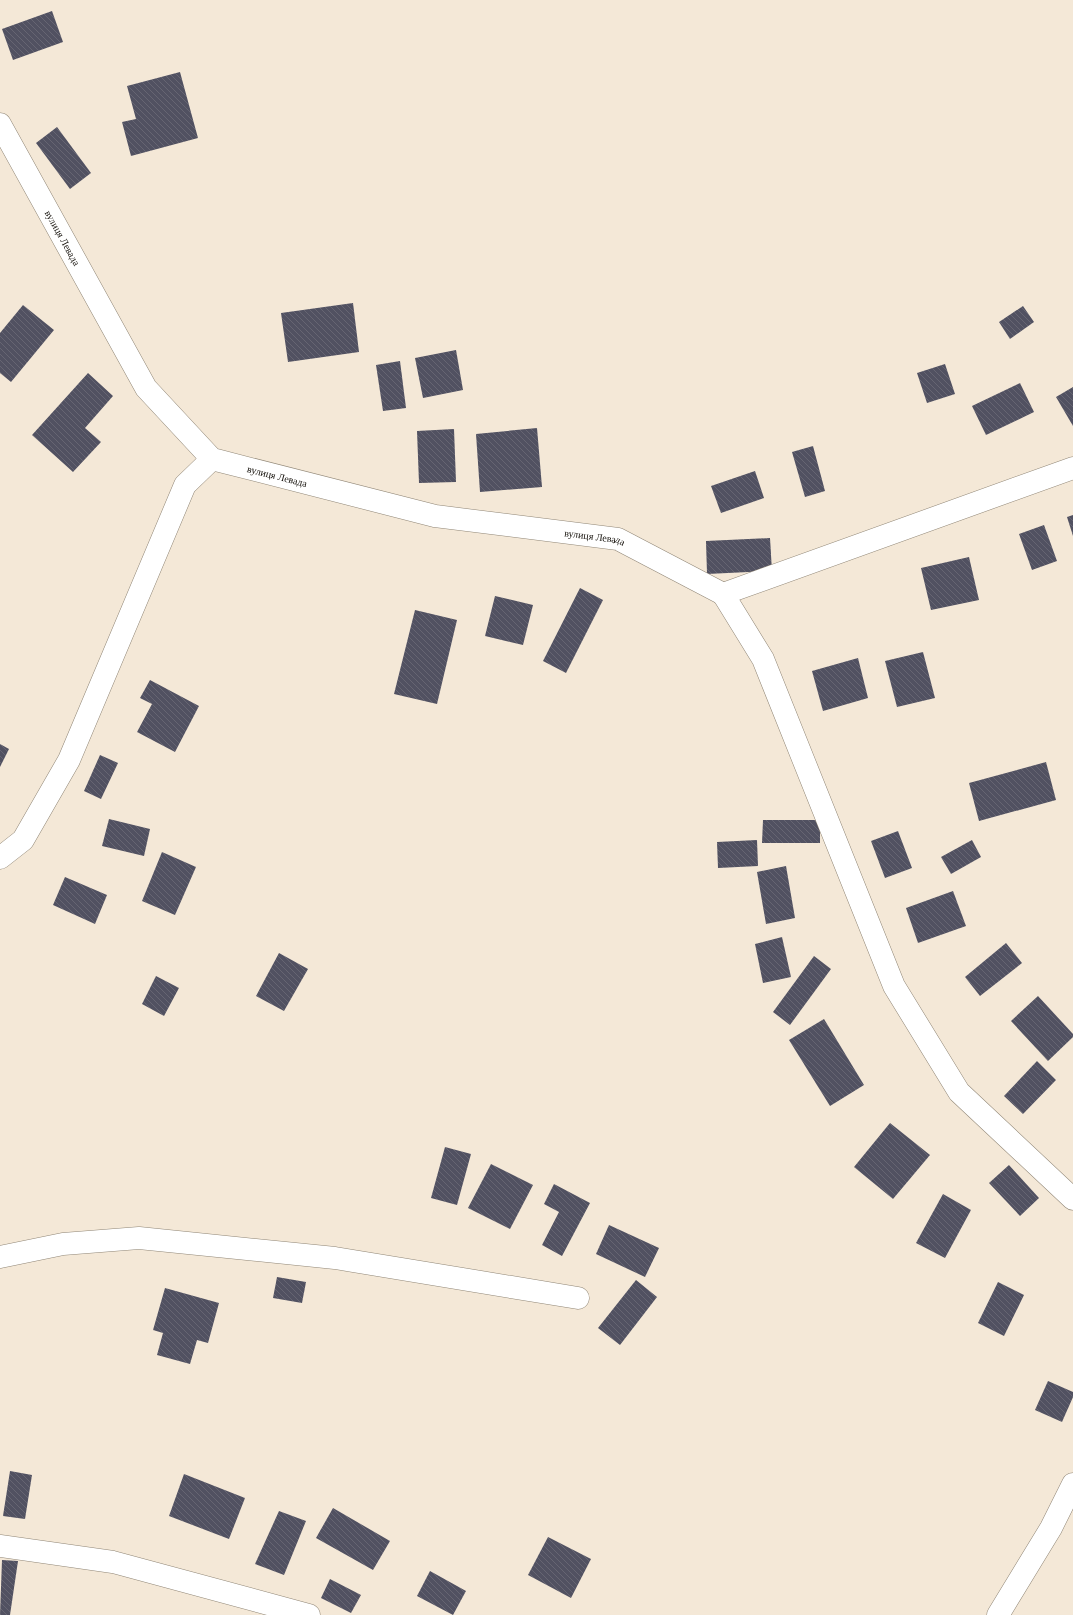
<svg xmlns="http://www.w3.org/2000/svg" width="1073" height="1615" viewBox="0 0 1073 1615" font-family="'Times New Roman',serif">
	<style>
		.building { fill: url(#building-back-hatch) }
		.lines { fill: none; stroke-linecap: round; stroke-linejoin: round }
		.minor-casing { stroke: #908676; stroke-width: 23 }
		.minor { stroke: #fff; stroke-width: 22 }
		.labels { text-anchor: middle; stroke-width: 4; stroke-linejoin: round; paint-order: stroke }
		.street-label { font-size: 10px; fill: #120e08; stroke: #fdf6ec }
	</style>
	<defs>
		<pattern id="building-back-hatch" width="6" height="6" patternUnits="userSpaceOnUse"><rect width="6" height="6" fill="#515161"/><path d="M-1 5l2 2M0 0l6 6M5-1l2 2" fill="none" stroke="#666572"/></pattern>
	</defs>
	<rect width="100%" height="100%" fill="#f4e8d7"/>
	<g class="building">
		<polygon points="52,11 63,42 13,60 2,29"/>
		<polygon points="180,72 198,138 131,156 122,122 136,119 127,86"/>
		<polygon points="57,127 91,173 70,189 36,143"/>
		<polygon points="353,303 359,352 288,362 281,313"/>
		<polygon points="23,305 54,330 11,382 0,373 0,333"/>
		<polygon points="1023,306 1034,322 1010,339 999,322"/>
		<polygon points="456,350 463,390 423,398 415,358"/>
		<polygon points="400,361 406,408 383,411 376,365"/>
		<polygon points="945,364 955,394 927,403 917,373"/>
		<polygon points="88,373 113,396 85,428 101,442 73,472 32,435"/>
		<polygon points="1020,383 1034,412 986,435 972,406"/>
		<polygon points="1073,387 1073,426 1056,397"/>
		<polygon points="537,428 542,487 480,492 476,434"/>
		<polygon points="454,429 456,482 419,483 417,431"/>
		<polygon points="813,446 825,491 805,497 792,452"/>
		<polygon points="755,471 764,498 721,513 711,486"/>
		<polygon points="1073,515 1073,536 1067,517"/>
		<polygon points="1044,525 1057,561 1032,570 1019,534"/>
		<polygon points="770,538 772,571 707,574 706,541"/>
		<polygon points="969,557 979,600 931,610 921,568"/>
		<polygon points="580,588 603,600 566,673 543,661"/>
		<polygon points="495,596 533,605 523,645 485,636"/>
		<polygon points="415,610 457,620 437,704 394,694"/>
		<polygon points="923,652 935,698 897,707 885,661"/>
		<polygon points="858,658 868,698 823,711 812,671"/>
		<polygon points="150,680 199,706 175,752 137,732 152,704 140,698"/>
		<polygon points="0,744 9,749 0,767"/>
		<polygon points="100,755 118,763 101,799 84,791"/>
		<polygon points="1046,762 1056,800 979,821 969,783"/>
		<polygon points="109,819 150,829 144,856 102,846"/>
		<polygon points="763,820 820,820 820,843 762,843"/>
		<polygon points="898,831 912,868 885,878 871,841"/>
		<polygon points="757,840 758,866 718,868 717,842"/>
		<polygon points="972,840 981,857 951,874 941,857"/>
		<polygon points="162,852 196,867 175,915 142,901"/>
		<polygon points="786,866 795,918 766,924 757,872"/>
		<polygon points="65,877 107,895 95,924 53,905"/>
		<polygon points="953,891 966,926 918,943 906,908"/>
		<polygon points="782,937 791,977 763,983 755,944"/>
		<polygon points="1006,943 1022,963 980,996 965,977"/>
		<polygon points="279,953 308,969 284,1011 256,996"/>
		<polygon points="814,956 831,969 790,1025 773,1012"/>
		<polygon points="156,976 179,988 164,1016 142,1004"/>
		<polygon points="1038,996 1073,1034 1073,1037 1048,1061 1011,1021"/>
		<polygon points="824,1019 864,1085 830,1106 789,1040"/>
		<polygon points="1037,1061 1056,1080 1023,1114 1004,1096"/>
		<polygon points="890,1123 930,1155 893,1199 854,1167"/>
		<polygon points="445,1147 471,1154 457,1205 431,1198"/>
		<polygon points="491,1164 533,1185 510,1229 468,1208"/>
		<polygon points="1009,1165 1039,1198 1020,1216 989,1183"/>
		<polygon points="554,1184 590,1203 562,1256 542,1245 559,1212 544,1204"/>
		<polygon points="943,1194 971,1210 945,1258 916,1243"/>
		<polygon points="609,1225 659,1248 645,1277 596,1254"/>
		<polygon points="277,1277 306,1282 302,1303 273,1298"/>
		<polygon points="636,1280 657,1297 620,1345 598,1328"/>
		<polygon points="998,1282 1024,1295 1004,1336 978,1323"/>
		<polygon points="165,1288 219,1303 208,1343 197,1340 190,1364 157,1355 163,1333 153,1330"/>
		<polygon points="1048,1381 1073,1392 1073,1397 1062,1422 1035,1410"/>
		<polygon points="10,1471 32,1475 25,1519 3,1516"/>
		<polygon points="184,1474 245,1498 229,1539 169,1516"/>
		<polygon points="333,1508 390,1541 373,1570 316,1538"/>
		<polygon points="279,1511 306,1521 284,1575 255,1564"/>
		<polygon points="548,1537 591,1559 571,1598 528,1575"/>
		<polygon points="2,1560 18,1561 10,1615 0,1615"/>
		<polygon points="430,1571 466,1591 453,1615 417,1596"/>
		<polygon points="330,1579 361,1595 351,1613 321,1598"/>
	</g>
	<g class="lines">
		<g class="minor-casing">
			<g id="minor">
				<path id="s1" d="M0,124L146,388L212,459L435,516L618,539L723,594"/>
				<polyline points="723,594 763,659 894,986 959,1092 1073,1199"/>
				<polyline points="723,594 1073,468"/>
				<polyline points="0,858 23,840 69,760 185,485 212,459"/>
				<polyline points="0,1257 63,1244 139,1238 335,1258 578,1298"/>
				<polyline points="0,1546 113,1562 309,1615"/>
				<polyline points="998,1615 1051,1528 1073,1484"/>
			</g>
		</g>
		<use href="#minor" class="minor"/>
	</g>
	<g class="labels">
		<g class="street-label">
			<text dy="4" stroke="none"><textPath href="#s1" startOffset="130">вулиця Левада</textPath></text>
			<text dy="4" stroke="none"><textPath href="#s1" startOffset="466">вулиця Левада</textPath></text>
			<text dy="4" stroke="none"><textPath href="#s1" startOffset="790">вулиця Левада</textPath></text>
		</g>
	</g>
</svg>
